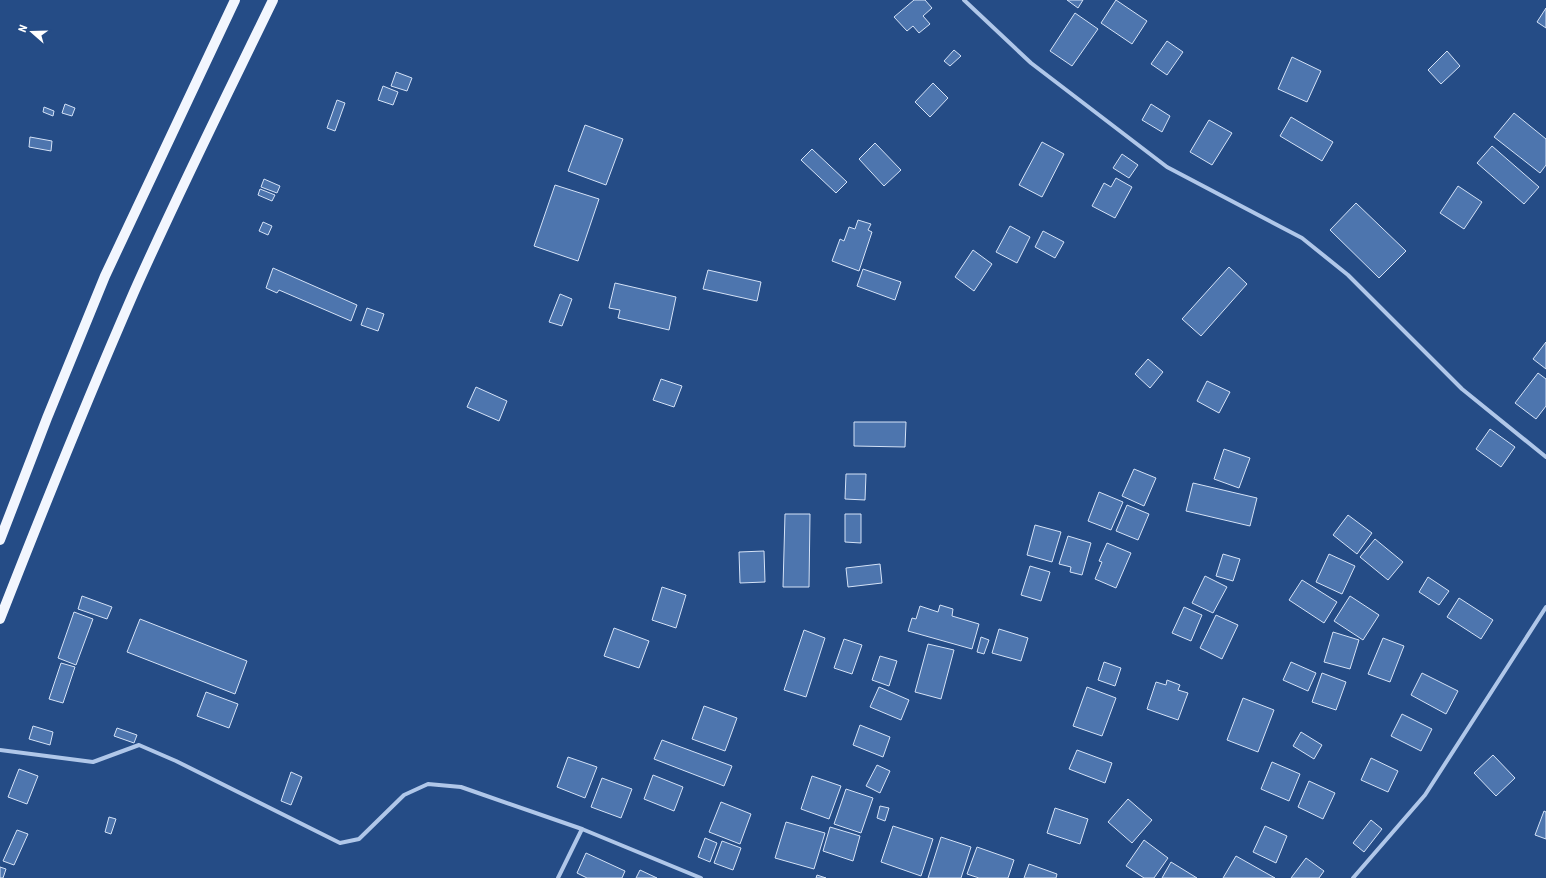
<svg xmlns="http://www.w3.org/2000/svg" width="1546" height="878" viewBox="0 0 1546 878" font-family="'Roboto Condensed',sans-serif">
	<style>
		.building { fill: #4d75ae; stroke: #d4e2f7 }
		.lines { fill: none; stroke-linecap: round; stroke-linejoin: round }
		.street { stroke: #b0c7e9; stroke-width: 4 }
		.primary { stroke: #f2f6fe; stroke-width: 10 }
	</style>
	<rect width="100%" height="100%" fill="#254c86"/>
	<g class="building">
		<polygon points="914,0 925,0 932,8 923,16 930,24 919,33 913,26 907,31 894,17"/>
		<polygon points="1067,0 1083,0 1078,8"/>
		<polygon points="1116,0 1147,21 1132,44 1101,23"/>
		<polygon points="1546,8 1546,28 1537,22"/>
		<polygon points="1075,13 1098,29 1072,66 1050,51"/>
		<polygon points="1167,41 1183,52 1167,75 1151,64"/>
		<polygon points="954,50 961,56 950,66 944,61"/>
		<polygon points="1447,51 1460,66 1441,84 1428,70"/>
		<polygon points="1292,57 1321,71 1307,102 1278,89"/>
		<polygon points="396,72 412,78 407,91 391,86"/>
		<polygon points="933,83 948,98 930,117 915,102"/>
		<polygon points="383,86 398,92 393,105 378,100"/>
		<polygon points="337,100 345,103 335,131 327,128"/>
		<polygon points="65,104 75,108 72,116 62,113"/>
		<polygon points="1151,104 1170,116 1162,132 1142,120"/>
		<polygon points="44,107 54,111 53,116 43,112"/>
		<polygon points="1514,113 1546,139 1546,165 1540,173 1494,137"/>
		<polygon points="1291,117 1333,142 1322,161 1280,136"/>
		<polygon points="1209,120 1232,133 1212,165 1190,152"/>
		<polygon points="585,125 623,139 606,185 568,171"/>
		<polygon points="30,137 52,141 51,151 29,147"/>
		<polygon points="1042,142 1064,154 1042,197 1019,185"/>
		<polygon points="875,143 901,170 884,186 859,159"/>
		<polygon points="1492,146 1539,187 1524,204 1477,163"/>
		<polygon points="812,149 847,182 836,193 801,160"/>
		<polygon points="1122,154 1138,165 1129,178 1113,168"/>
		<polygon points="1116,178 1132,187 1115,218 1092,206 1104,183 1111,187"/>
		<polygon points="264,179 280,186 277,193 261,187"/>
		<polygon points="555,185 599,199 578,261 534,246"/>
		<polygon points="1458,186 1482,202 1464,229 1440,213"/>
		<polygon points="260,189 275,195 272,201 258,195"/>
		<polygon points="1356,203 1406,251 1379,278 1330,230"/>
		<polygon points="858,220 871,224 868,230 872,232 859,271 832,261 840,239 844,241 849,227 855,229"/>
		<polygon points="263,222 272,226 268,235 259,231"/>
		<polygon points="1010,226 1030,237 1017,263 996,252"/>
		<polygon points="1043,231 1064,242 1055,258 1035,247"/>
		<polygon points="973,250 992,264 974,291 955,277"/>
		<polygon points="1229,267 1247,284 1201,336 1182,319"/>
		<polygon points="273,268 357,305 351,321 279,290 277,293 266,288"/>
		<polygon points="863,269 901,282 895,300 857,286"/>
		<polygon points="708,270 761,282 757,301 703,289"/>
		<polygon points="615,283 676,297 669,330 618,318 620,310 609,308"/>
		<polygon points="560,294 572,299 562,326 549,322"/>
		<polygon points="367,308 384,314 378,331 361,325"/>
		<polygon points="1546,342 1546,369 1533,359"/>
		<polygon points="1148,359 1163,372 1150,388 1135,374"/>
		<polygon points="1538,373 1546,379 1546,406 1536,419 1515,403"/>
		<polygon points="661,379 682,386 674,407 653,400"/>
		<polygon points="1207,381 1230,392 1219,413 1197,401"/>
		<polygon points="476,387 507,401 499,421 467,407"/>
		<polygon points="854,422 906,422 905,447 854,446"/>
		<polygon points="1490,429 1515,447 1501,467 1476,449"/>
		<polygon points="1224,449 1250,458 1239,488 1214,479"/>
		<polygon points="1134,469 1156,478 1144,506 1122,496"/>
		<polygon points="846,474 866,474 865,500 845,499"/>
		<polygon points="1193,483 1257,498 1250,526 1186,511"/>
		<polygon points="1099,492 1123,502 1111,530 1088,521"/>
		<polygon points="1127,505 1149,514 1138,540 1116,531"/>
		<polygon points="785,514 810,514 809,587 783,587"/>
		<polygon points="845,514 861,514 861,543 845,542"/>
		<polygon points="1348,515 1372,533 1357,554 1333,535"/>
		<polygon points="1035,525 1061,532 1052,562 1027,555"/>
		<polygon points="1068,536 1091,543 1082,575 1070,572 1071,567 1059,564"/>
		<polygon points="1375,539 1403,562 1388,580 1360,557"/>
		<polygon points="1107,543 1131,553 1116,588 1095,579 1102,562 1099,561"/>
		<polygon points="764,551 765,582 740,583 739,552"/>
		<polygon points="1223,554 1240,559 1233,581 1216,576"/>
		<polygon points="1329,554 1355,566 1342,594 1316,582"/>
		<polygon points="880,564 882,583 848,587 846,568"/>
		<polygon points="1030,566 1050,572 1041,601 1021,595"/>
		<polygon points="1205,576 1227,587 1213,613 1192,603"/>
		<polygon points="1428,577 1449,591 1439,605 1419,592"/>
		<polygon points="1302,580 1337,602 1324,623 1289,600"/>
		<polygon points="662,587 686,595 676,628 652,620"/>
		<polygon points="82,596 112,607 107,619 78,609"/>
		<polygon points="1350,596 1379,615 1363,640 1334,621"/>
		<polygon points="1459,598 1493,620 1481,639 1447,617"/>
		<polygon points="940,605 953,609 952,616 979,624 972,649 908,631 912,618 916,619 920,606 938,612"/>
		<polygon points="1184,607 1202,615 1191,641 1172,633"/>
		<polygon points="74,612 93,619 76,665 58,658"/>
		<polygon points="1216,615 1238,625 1222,659 1200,648"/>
		<polygon points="140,619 247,661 235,694 127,652"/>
		<polygon points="614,628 649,641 639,668 604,656"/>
		<polygon points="999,629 1028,638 1021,661 992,653"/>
		<polygon points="804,630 825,638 806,697 784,690"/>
		<polygon points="1333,632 1359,640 1350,669 1324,662"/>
		<polygon points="981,637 989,640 984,654 977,652"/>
		<polygon points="1383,638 1404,646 1390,682 1368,674"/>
		<polygon points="844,639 862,645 852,674 834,668"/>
		<polygon points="928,644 954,650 941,699 915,692"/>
		<polygon points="880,656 897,661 889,686 872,680"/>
		<polygon points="1104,662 1121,668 1115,686 1098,680"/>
		<polygon points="1291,662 1316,673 1308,691 1283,680"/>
		<polygon points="61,663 75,667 63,703 49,699"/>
		<polygon points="1322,673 1346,682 1336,710 1312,702"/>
		<polygon points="1422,673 1458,691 1446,714 1411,695"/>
		<polygon points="1167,680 1180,685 1178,690 1188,693 1178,720 1147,709 1156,682 1166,685"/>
		<polygon points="879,687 909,700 901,720 870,707"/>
		<polygon points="1087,687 1116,698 1102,736 1073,726"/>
		<polygon points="206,692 238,704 229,728 197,716"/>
		<polygon points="1243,698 1274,710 1258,752 1227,740"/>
		<polygon points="704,706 737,718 725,751 692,739"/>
		<polygon points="1402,714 1432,729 1421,751 1391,736"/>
		<polygon points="860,725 890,737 883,757 853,745"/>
		<polygon points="33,726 53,732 50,745 29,739"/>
		<polygon points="117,728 137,735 134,743 114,736"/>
		<polygon points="1301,732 1322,745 1314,759 1293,746"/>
		<polygon points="662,740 732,766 724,786 654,759"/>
		<polygon points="1077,750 1112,763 1105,783 1069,769"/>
		<polygon points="1493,755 1515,778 1496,796 1474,773"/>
		<polygon points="568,757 597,767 585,798 557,787"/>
		<polygon points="1371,758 1398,771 1388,792 1361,780"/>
		<polygon points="1272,762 1300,774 1289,801 1261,789"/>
		<polygon points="877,765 890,771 880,793 866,786"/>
		<polygon points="19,769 38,776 27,804 8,797"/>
		<polygon points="291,772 302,777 291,805 281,801"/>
		<polygon points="653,775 683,787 674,811 644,799"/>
		<polygon points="812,776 841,786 829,819 801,809"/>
		<polygon points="602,778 632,789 621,818 591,807"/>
		<polygon points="1309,781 1335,793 1323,819 1298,807"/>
		<polygon points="846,789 873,798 861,833 834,824"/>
		<polygon points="1128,799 1152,820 1132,843 1108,822"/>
		<polygon points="721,802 751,814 740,844 709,832"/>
		<polygon points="880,806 889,808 885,821 877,818"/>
		<polygon points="1055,808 1088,819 1080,844 1047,833"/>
		<polygon points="1544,811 1546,812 1546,839 1535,835"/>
		<polygon points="109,817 116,819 111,834 105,832"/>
		<polygon points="1371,820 1382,829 1364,852 1353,843"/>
		<polygon points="786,822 825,833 814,869 775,858"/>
		<polygon points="893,826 933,839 921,876 881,862"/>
		<polygon points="1265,826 1287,836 1276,863 1253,852"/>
		<polygon points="830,827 860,836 853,861 823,851"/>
		<polygon points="17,830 28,834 14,865 3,861"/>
		<polygon points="941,837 971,847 961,878 928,878"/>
		<polygon points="705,838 717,843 710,862 698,857"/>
		<polygon points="1144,840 1168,858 1154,878 1144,878 1126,866"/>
		<polygon points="722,841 741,848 733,870 714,863"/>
		<polygon points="977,847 1014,860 1008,878 979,878 967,874"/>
		<polygon points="586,853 625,871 622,878 587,878 577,873"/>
		<polygon points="1236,856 1275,878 1223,878"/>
		<polygon points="1306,858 1324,871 1319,878 1291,878"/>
		<polygon points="1171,862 1197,878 1162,878"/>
		<polygon points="1029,864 1057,874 1056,878 1024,878"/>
		<polygon points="0,867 6,869 3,878 0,878"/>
		<polygon points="640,870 657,878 636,878"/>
		<polygon points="817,875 826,878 816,878"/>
	</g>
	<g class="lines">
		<g class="street">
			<polyline points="964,0 1031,63 1167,167 1302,238 1348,275 1462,389 1546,457"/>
			<polyline points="0,750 93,762 139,745 176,761 340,843 359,839 404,795 428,784 461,787 582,829 701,878"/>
			<polyline points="558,878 582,829"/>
			<polyline points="1353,878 1425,795 1546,607"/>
		</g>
		<g class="primary">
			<polyline points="0,540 47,418 105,276 235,0"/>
			<path d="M0,619C43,509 87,400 134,292C178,193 226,97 273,0"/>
		</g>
	</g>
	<g transform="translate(32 32) rotate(290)" stroke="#254c86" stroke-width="3" paint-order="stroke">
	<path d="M0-3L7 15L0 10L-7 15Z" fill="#ffffff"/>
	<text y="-6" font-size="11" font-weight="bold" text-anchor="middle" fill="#ffffff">N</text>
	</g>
</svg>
